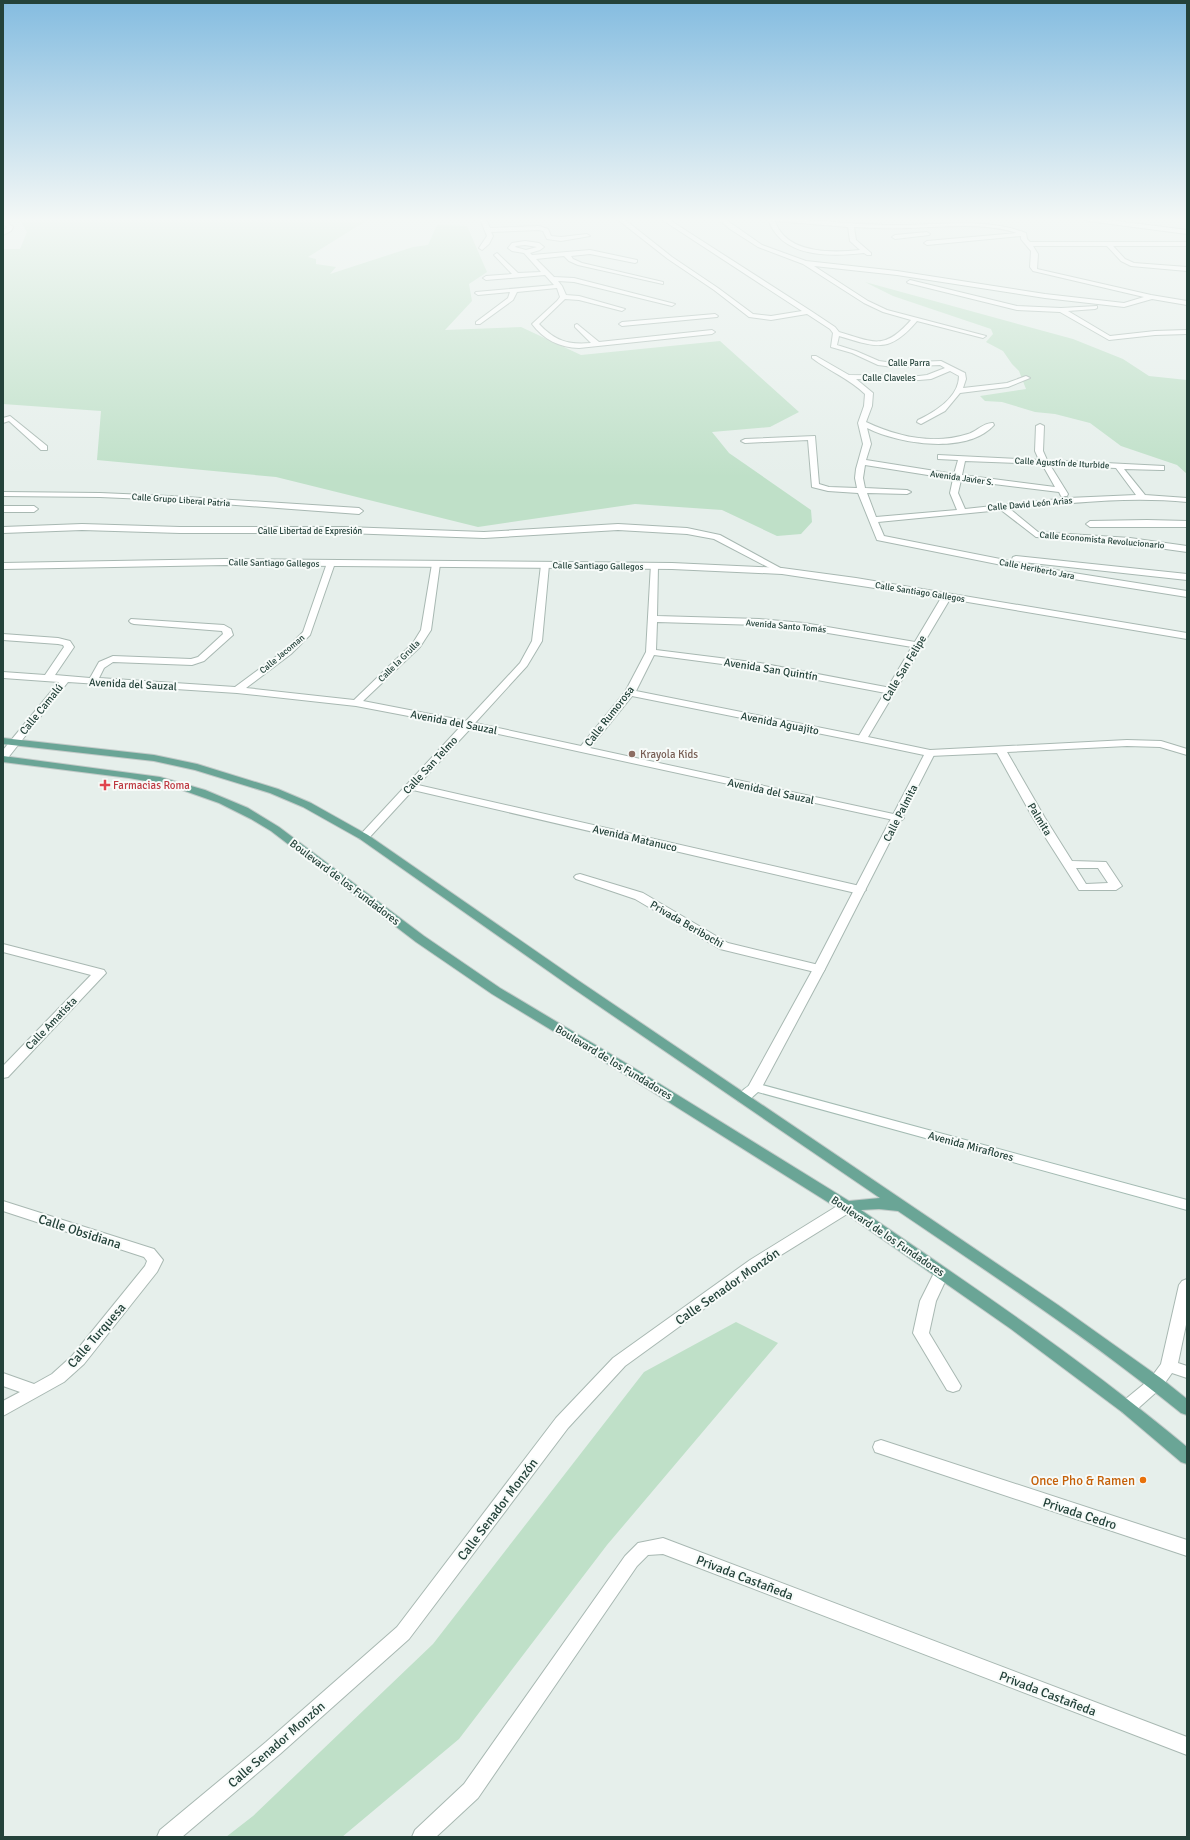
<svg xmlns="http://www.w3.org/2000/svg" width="1190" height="1840" viewBox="0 0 1190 1840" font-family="Signika,sans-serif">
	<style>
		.green { fill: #bfe0c8 }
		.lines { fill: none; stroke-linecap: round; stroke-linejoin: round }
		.minor-casing { stroke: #a8b8b2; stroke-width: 2 }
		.tertiary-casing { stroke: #a8b8b2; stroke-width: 2 }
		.secondary-casing { stroke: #a4bbb3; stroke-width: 2 }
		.primary-casing { stroke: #c2cac8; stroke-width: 2 }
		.minor { fill: #fff; fill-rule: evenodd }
		.tertiary { fill: #fff; fill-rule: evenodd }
		.secondary { fill: #fff; fill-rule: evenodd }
		.primary { fill: #6aa596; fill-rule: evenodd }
		.education-dot { fill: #8d6e63; stroke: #f7fbf9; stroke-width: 1.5 }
		.health-dot { fill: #e0444e; stroke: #f7fbf9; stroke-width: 1.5 }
		.food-dot { fill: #e8710a; stroke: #f7fbf9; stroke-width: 1.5 }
		.labels { text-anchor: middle; stroke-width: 4; stroke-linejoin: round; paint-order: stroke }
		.far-street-label { font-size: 9px; fill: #24423a; stroke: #f7fbf9 }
		.street-label { font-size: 11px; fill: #24423a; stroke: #f7fbf9 }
		.education-label { font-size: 11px; fill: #785e54; stroke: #f7fbf9; text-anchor: start }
		.health-label { font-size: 11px; fill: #be3a42; stroke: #f7fbf9; text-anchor: start }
		.near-street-label { font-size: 13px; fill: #24423a; stroke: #f7fbf9 }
		.near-food-label { font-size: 13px; fill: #c56008; stroke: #f7fbf9; text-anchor: end }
	</style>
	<rect width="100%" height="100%" fill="#e6efeb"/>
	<g class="green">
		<polygon points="19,219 369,219 308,257 316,259 316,264 336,267 330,274 413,247 428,245 437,225 467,226 487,272 469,284 472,301 445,330 521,327 581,355 720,341 799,412 770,427 712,432 729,453 811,510 812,522 801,534 777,536 722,510 635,504 478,527 276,477 97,460 101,411 3,404 3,249 20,249 27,232"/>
		<polygon points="865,282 1073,339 1123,359 1149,376 1187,380 1187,474 1177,465 1121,446 1090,423 1055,414 1035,412 1002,402 985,401 980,396 1026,389 1019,371 1012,364 1003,351 986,342 993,334 991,329 893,296"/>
		<polygon points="736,1322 778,1343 607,1545 459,1739 342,1837 226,1837 253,1816 433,1644 644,1372"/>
	</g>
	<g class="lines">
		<g class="minor-casing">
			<g id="minor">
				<polygon points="3,219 13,227 11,231 3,235 3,231 7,227 3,224"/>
				<polygon points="480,219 486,219 490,228 539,226 548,229 551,236 561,237 587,234 590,236 561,241 547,239 543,231 539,230 491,232 493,236 489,244 482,250 479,248 487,236"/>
				<path d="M617,219H624L672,257L718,288L753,314L771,316L802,311L661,219H668L811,311L835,327L839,332C873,342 884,351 911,320L883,312L864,303L803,264L758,247L730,229L718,219H725L762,245L806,261L897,271L1045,294L1124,303L1144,297L1033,271L1030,267L1031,251L1021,239V236L927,245L924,243L927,241L1017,233C984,222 944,227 909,228C891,229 872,228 854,227L856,240L871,253V255H867L864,253C830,257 781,258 768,219C810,218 851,225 893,225C937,226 983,217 1026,233L1027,239L1030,242H1187V246H1113L1125,259L1134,263L1187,267V271L1131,266L1121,261L1107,246H1033L1038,254L1037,269L1151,295L1187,301V305L1152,299L1124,307L1045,298L897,275L814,266L868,301L887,310L986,336L983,338L917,321C889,354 876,347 839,336L837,345L856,351L879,361L893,363L941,361L965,373L966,379L963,388L1007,383L1026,376L1030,378L1008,387L960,393L945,411L921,424L917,422L918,420C935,412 959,397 959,376L950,371L931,379L919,380L856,379L873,393L872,406L866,422C898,437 934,445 968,434C976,432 984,422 993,423L994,425C967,455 899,444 867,428L871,444L866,460L954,474L958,460L938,459V455L1039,460L1035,451L1036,426L1040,424L1044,426L1043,451L1047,460L1164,466V470H1161L1124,469L1145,495L1187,498V502C1129,496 1069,503 1010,509L1038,532L1130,538L1187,546V552L1130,544L1036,537L1001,510L878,522L884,536L1061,571L1187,591V597L1061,577L877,540L858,493L828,491L812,487L808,440L745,443L741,441L745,439L815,436L819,484L829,487L857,488L855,478L856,469L863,444L858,423L864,406L865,394C850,379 829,371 812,358V356H816L849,375L919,376L927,375L945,368L940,365L893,367L878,365L852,353L831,347L833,333L830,329L807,314L771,320L749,317L714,290L668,259ZM775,221L848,227L850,241L860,250C831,253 786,254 775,221ZM965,461L1042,464L1055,487L962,475ZM865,465L953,479L950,493L957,510L876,517L867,493L907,494L911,492L907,490L865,488L863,478ZM1050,465L1116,468L1136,495L1068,498L965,509L958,493L961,480L1059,492L1061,496H1067L1068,494Z"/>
				<polygon points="1085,219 1101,219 1187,230 1187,234 1088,221"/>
				<polygon points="927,232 930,234 929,235 895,239 892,237 895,235"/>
				<path d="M525,241L539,243L544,247L540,250L530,253L532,255L590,250L637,260V262L635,263L590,254L571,256L573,259L582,263L663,282V284L578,265L569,261L564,256L536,259L554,277L574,278L675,304L672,306L574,282L558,281L562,286L566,295L579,296L625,309L622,311L579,300L565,299L539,324C555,341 568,345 591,343L575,327V325L577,324L599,342L712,330L715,332L712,334L579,348C560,348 543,339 532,324L557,301L560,297L557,288L517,292L513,300L480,324H476V322L508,298L510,292L478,295L475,293L476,292L554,285L545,275L486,280L483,278L486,276L512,274L495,256L494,255L497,253L518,273L541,272L524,253L512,251L508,248L512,243ZM525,245L537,247L526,250L515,247L516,246Z"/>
				<polygon points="910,280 1017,306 1061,308 1097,306 1097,308 1095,309 1068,311 1110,336 1155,331 1187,330 1187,334 1155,335 1109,340 1060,312 1017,310 908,283 907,282"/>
				<polygon points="715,314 718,316 717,317 622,326 619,324 622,322"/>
				<polygon points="10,416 47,446 47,450 41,450 9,421 3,423 3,418"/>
				<polygon points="3,492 100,493 169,496 359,508 363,511 359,514 169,500 100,497 3,496"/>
				<polygon points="3,506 34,506 38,509 34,512 3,512"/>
				<polygon points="1147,520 1187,521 1187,527 1090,527 1086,524 1090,521"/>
				<polygon points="82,524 180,527 346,527 484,532 618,524 687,528 720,535 786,571 785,573 779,573 714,539 687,534 618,530 484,538 346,533 180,533 82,530 3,533 3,527"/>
				<polygon points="1016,556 1187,574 1187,580 1013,561 1012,559 1013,557"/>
				<polygon points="331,560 335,563 310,635 291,654 246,688 354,700 413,643 421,630 432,564 436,561 440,564 431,630 420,647 363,701 466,721 520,663 532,641 541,565 545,562 549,565 542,641 527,666 475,723 581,746 625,692 646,652 651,564 657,564 658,566 657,616 759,619 804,623 921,643 923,645 918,648 804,629 759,625 657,622 656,650 760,663 891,688 896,691 891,694 760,669 654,655 636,691 862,736 867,739 862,742 632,696 590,748 898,815 902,816 904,818 902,820 898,821 471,728 418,785 860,886 866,890 860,894 413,790 368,839 360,839 358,837 360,835 461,726 356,706 237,693 68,682 7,759 3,760 3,750 59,682 3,678 3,672 45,675 64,647 63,645 58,644 3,640 3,634 58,638 70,641 74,647 55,675 90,678 99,662 113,656 191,659 198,657 223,634 222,631 134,624 131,623 129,621 131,619 224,625 231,629 233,635 204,661 192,665 113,662 104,668 99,678 235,687 285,650 303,632 327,563"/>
				<path d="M1127,740L1161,741L1187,749V755L1160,747L1127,746L1007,752L1045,818L1072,861L1106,862L1122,886L1116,890H1079L1033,818L997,753L930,756L925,753L930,750ZM1076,868H1098L1108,883L1086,884Z"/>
				<polygon points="580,874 643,893 728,943 823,966 825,969 823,972 819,973 720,949 635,899 576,879 574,877 576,875"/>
				<polygon points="3,944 104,970 106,973 8,1077 3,1078 3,1066 91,975 3,952"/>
				<polygon points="3,1201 154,1249 163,1260 157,1272 84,1364 64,1382 3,1416 3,1401 20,1392 3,1386 3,1373 34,1384 52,1374 72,1356 145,1266 147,1261 144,1257 3,1211"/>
				<polygon points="941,1267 946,1269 949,1273 936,1301 929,1333 961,1386 959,1390 953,1392 947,1390 913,1333 920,1301 936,1269"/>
				<polygon points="1187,1279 1187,1320 1178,1363 1187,1366 1187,1378 1172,1373 1162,1387 1134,1412 1128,1414 1122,1412 1120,1407 1122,1402 1150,1379 1161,1364 1179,1285 1182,1281"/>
				<polygon points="881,1440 1187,1540 1187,1556 875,1452 873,1447 875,1442"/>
				<polygon points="663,1538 1187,1737 1187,1755 663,1554 648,1555 637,1566 478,1798 436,1837 412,1837 415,1830 464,1784 625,1556 638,1543"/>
			</g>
		</g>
		<g class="tertiary-casing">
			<g id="tertiary">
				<polygon points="225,559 672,563 782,568 856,578 1187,633 1187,639 950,599 868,737 930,750 935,753 825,969 762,1087 760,1090 755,1091 750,1090 748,1087 813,969 924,755 862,742 857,739 941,598 782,574 672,569 225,565 3,569 3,563"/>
				<polygon points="847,1202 852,1203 854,1207 852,1211 760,1268 625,1366 568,1428 409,1639 280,1754 182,1837 157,1837 160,1830 266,1742 397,1627 556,1418 613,1358 750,1260 842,1203"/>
			</g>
		</g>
		<g class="secondary-casing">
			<path id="secondary" d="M755,1083L1187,1200V1210L758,1092C751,1098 747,1104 738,1101L736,1098C740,1092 748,1085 755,1083Z"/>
		</g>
		<g class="primary-casing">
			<path id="primary" d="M3,738L154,755L197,764L278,789L311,803L368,835L579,981L1058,1305L1162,1379L1187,1399V1415L1181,1413C1091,1340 994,1276 898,1211L879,1209L861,1210C972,1286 1084,1361 1187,1447V1464L1181,1462L1122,1412L1011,1329L842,1211L624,1074L492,994L416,942L271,831L251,819L219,803L168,785L129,778L3,762V756L160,777L205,790L248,808L279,827L424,936L500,988L634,1068L849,1201L880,1198L571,987L360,839L303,807L270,793L195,770L154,761L3,744Z"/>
		</g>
		<use href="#minor" class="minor"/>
		<use href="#tertiary" class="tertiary"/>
		<use href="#secondary" class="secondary"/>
		<use href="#primary" class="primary"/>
	</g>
	<linearGradient id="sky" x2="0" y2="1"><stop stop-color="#84bce0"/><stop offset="0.46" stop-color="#f4f8f6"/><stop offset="1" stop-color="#f4f8f6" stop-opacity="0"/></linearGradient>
	<rect width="1190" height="477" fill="url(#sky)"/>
	<circle class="education-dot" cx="632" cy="754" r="4"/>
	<path class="health-dot" d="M103 779h4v4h4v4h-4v4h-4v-4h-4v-4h4z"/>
	<circle class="food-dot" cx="1143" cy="1480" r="4"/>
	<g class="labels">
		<g class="far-street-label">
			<text x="909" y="366">Calle Parra</text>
			<text x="889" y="381">Calle Claveles</text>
			<text transform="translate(1062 463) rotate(3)" y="3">Calle Agustín de Iturbide</text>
			<text transform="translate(962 478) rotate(8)" y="3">Avenida Javier S.</text>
			<text transform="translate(181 500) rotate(4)" y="3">Calle Grupo Liberal Patria</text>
			<text transform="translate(1030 504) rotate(-5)" y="3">Calle David León Arias</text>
			<text x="310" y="534">Calle Libertad de Expresión</text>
			<text transform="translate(1102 540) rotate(5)" y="3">Calle Economista Revolucionario</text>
			<text transform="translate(274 563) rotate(1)" y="3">Calle Santiago Gallegos</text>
			<text transform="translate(598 566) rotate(1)" y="3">Calle Santiago Gallegos</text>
			<text transform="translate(1037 569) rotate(11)" y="3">Calle Heriberto Jara</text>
			<text transform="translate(920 592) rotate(9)" y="3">Calle Santiago Gallegos</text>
			<text transform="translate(786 626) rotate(5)" y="3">Avenida Santo Tomás</text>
			<text transform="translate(282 654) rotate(-40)" y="3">Calle Jacoman</text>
			<text transform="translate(399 661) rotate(-45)" y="3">Calle la Grulla</text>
		</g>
		<g class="street-label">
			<text transform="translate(904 668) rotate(-59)" y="4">Calle San Felipe</text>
			<text transform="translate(771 669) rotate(9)" y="4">Avenida San Quintín</text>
			<text transform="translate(133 684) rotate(3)" y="4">Avenida del Sauzal</text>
			<text transform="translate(41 709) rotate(-51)" y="4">Calle Camalú</text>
			<text transform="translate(609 716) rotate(-52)" y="4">Calle Rumorosa</text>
			<text transform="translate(454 722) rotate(11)" y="4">Avenida del Sauzal</text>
			<text transform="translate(780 723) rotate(11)" y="4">Avenida Aguajito</text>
			<text transform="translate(430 765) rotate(-47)" y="4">Calle San Telmo</text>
			<text transform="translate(771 791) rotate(12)" y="4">Avenida del Sauzal</text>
			<text transform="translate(900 813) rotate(-63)" y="4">Calle Palmita</text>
			<text transform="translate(1040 819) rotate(59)" y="4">Palmita</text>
			<text transform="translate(635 838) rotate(13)" y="4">Avenida Matanuco</text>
			<text transform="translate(345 882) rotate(37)" y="4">Boulevard de los Fundadores</text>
			<text transform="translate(687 924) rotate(30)" y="4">Privada Beribochi</text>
			<text transform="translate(51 1023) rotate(-46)" y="4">Calle Amatista</text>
			<text transform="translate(614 1062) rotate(31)" y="4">Boulevard de los Fundadores</text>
			<text transform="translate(971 1146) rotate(15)" y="4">Avenida Miraflores</text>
			<text transform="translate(888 1236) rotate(34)" y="4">Boulevard de los Fundadores</text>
		</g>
		<g class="education-label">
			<text x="640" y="758">Krayola Kids</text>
		</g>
		<g class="health-label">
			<text x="113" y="789">Farmacias Roma</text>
		</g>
		<g class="near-street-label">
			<text transform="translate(80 1231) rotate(18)" y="5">Calle Obsidiana</text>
			<text transform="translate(727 1286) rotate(-35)" y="5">Calle Senador Monzón</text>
			<text transform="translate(96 1335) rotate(-49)" y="5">Calle Turquesa</text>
			<text transform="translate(497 1509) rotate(-53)" y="5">Calle Senador Monzón</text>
			<text transform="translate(1080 1513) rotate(18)" y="5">Privada Cedro</text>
			<text transform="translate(745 1577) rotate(21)" y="5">Privada Castañeda</text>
			<text transform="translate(1048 1693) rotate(21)" y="5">Privada Castañeda</text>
			<text transform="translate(276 1744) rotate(-41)" y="5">Calle Senador Monzón</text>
		</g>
		<g class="near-food-label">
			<text x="1135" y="1485">Once Pho &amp; Ramen</text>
		</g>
	</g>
	<rect width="1190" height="1840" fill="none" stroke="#24423a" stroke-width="8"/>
</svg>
